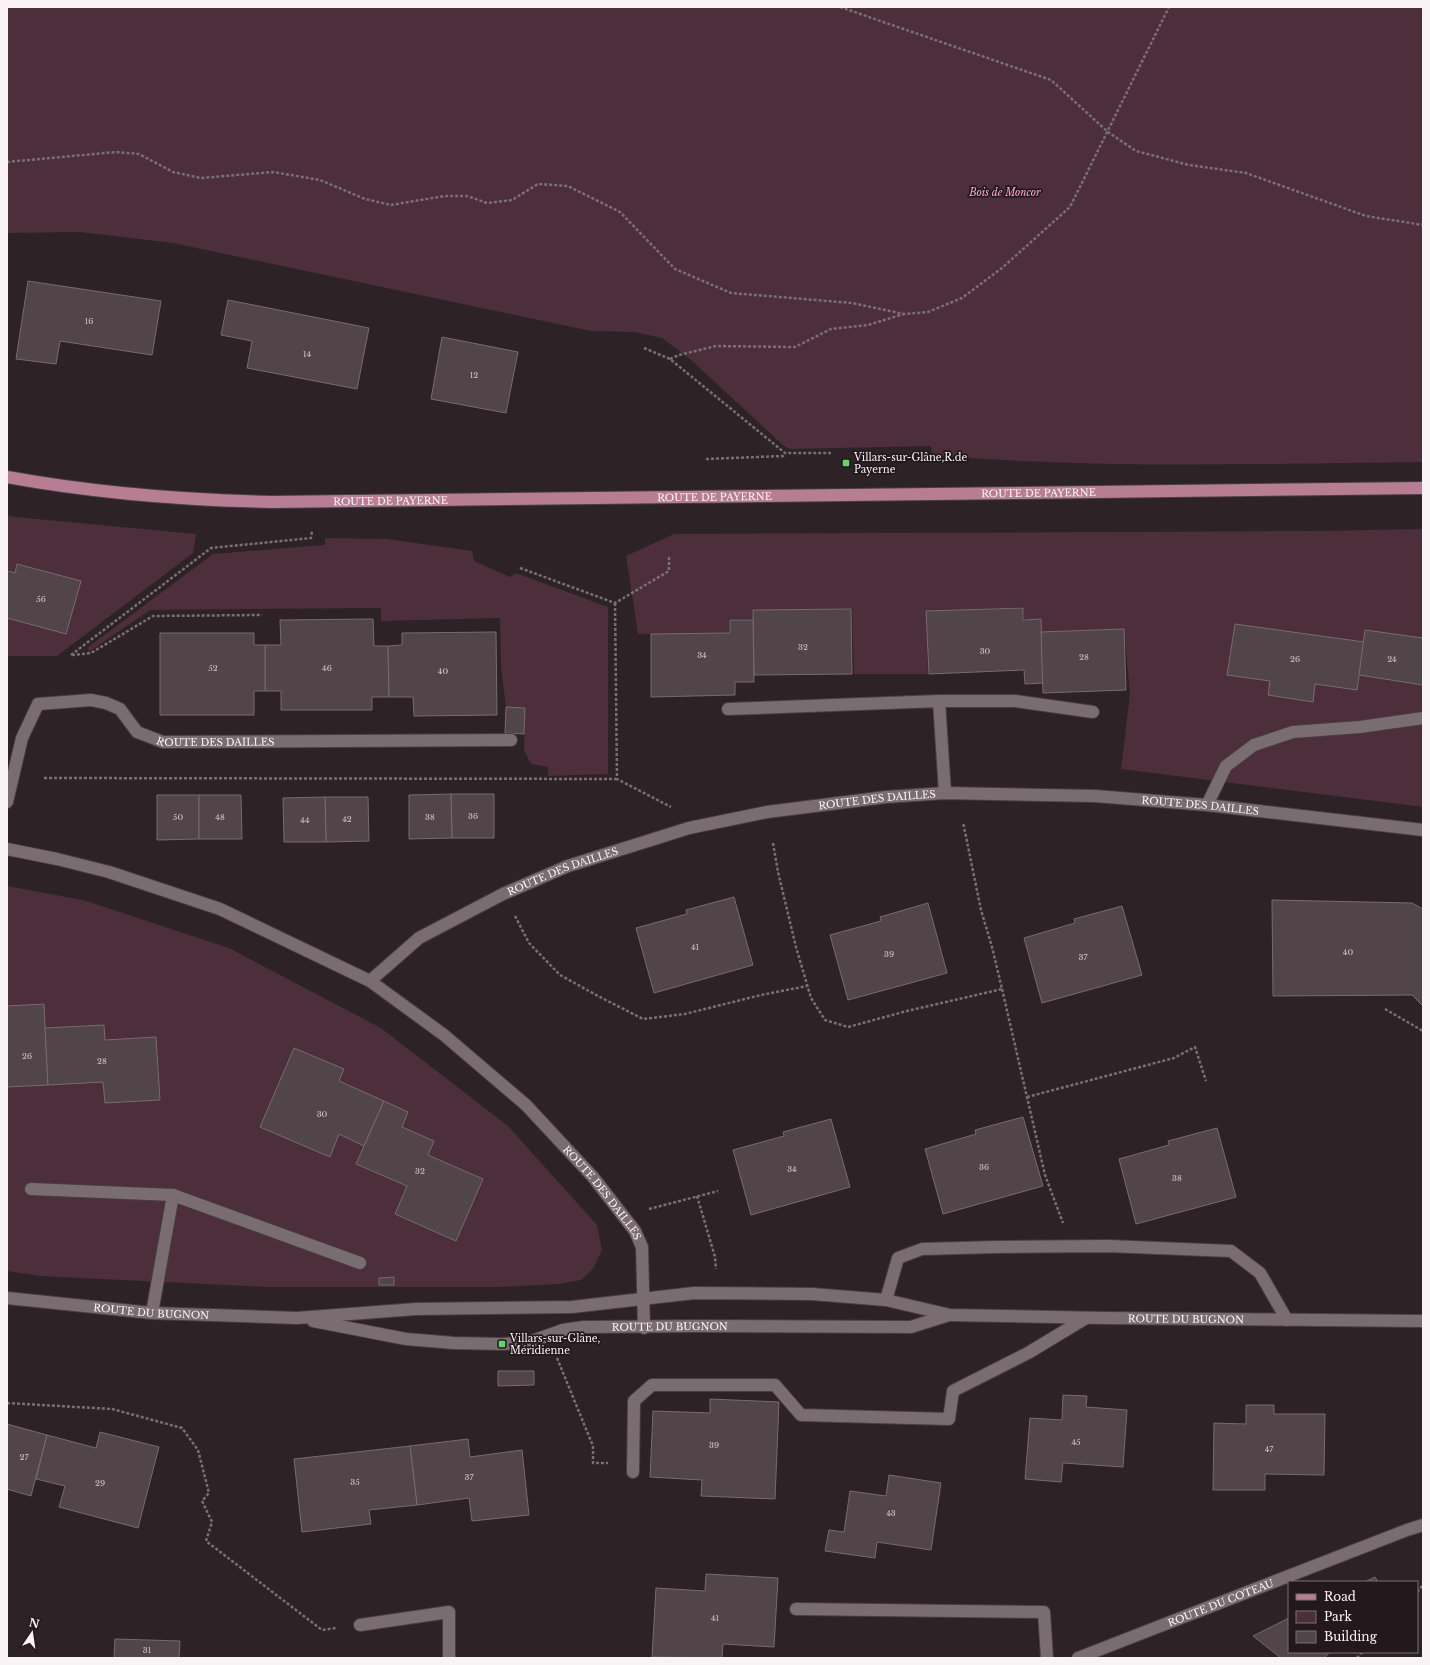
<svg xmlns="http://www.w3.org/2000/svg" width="1430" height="1665" viewBox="0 0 1430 1665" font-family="'Libre Baskerville',serif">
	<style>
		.green { fill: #4c2f3a }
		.building { fill: #514549; stroke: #786b6f }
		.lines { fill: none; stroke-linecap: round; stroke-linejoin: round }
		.minor-casing { stroke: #473f42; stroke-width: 14 }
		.major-casing { stroke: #473f42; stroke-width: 14 }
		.path { stroke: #797073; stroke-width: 2.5; stroke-dasharray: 3 2; stroke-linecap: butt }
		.minor { stroke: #7a6d71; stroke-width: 12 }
		.major { stroke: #b67d93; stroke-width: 12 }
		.poi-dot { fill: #63d469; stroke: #23191d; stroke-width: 1.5 }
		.labels { text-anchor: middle; stroke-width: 3.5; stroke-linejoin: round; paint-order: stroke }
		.number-label { font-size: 8px; fill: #d0c8ca }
		.park-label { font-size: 10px; font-style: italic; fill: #feaacb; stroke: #23191d }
		.poi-label { font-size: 10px; fill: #faf3f5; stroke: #23191d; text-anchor: start }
		.street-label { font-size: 10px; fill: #faf3f5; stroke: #23191d }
	</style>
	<rect width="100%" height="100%" fill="#2d2226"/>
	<g class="green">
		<path d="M7,7H1423V462C1259,464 1095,469 932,455L931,446L790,449L784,446L691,360L662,338L635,332L591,331L173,243L80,232L7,233Z"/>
		<polygon points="7,515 15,517 196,534 193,553 57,656 7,656"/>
		<polygon points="1423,529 1423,807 1121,769 1130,694 1124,629 1042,632 1041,619 1024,619 1023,607 926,611 928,674 854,674 852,609 753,610 753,619 729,619 729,633 638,634 626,556 674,534 1317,531"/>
		<polygon points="325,538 387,539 472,551 474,561 510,577 516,573 608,607 608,774 548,776 548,767 531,764 524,750 525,708 506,707 501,667 500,618 381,621 381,608 150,610 90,651 87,648 213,554 325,545"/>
		<polygon points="7,886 83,900 229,948 381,1028 508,1126 597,1225 602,1250 593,1269 581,1280 559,1284 498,1287 267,1287 40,1276 7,1271"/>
	</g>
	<g class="building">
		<polygon points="28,281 161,301 152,355 60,341 56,364 16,359"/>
		<polygon points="228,300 369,328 357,389 247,368 252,341 221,335"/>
		<polygon points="442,337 518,352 506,413 431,399"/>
		<polygon points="17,564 81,581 66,634 7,618 7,571 15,573"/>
		<polygon points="1023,608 1023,620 1041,619 1043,683 1025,684 1024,670 929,674 926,611"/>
		<polygon points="851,609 852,674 754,675 753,610"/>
		<polygon points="373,619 374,646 388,646 389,697 372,697 372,710 281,710 281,691 265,691 265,645 281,645 280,620"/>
		<polygon points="730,620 753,620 754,682 735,682 735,695 651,697 651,634 730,633"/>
		<polygon points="1235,624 1364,642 1357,690 1315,684 1313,702 1268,695 1270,681 1227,675"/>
		<polygon points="1124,629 1126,690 1043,693 1041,632"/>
		<polygon points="1365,630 1423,638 1423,685 1359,675"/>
		<polygon points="496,632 497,715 414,716 413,697 389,697 388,646 402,645 402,633"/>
		<polygon points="160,633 254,633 254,645 265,645 265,691 254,691 254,715 160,715"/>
		<polygon points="506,707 525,708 524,734 505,733"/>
		<polygon points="451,794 494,794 494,838 452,838"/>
		<polygon points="451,794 452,838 409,839 409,795"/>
		<polygon points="157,795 199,795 199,839 157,840"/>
		<polygon points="199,795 241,795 242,839 199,839"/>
		<polygon points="325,797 368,797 369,841 326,842"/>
		<polygon points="325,797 326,842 284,842 283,798"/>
		<polygon points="734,897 753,965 654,993 636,928 687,914 686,910"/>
		<polygon points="1272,900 1412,903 1423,909 1423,1006 1412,995 1273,996"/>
		<polygon points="928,903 947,973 848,1000 830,935 881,921 880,917"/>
		<polygon points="1122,906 1142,975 1042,1003 1024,938 1075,923 1074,919"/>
		<polygon points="44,1004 48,1085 7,1087 7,1006"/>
		<polygon points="104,1025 105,1040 156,1037 160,1100 105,1103 103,1082 48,1085 45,1028"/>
		<polygon points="294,1048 344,1069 339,1081 384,1101 364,1146 339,1134 330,1157 260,1127"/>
		<polygon points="384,1101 408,1112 402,1127 434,1141 428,1155 483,1179 456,1241 395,1214 407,1186 356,1164"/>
		<polygon points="1023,1117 1043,1186 943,1214 925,1149 976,1134 975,1130"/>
		<polygon points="831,1119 850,1187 751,1215 733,1150 784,1136 783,1132"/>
		<polygon points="1217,1128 1236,1197 1136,1224 1119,1159 1169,1145 1168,1141"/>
		<polygon points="394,1277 394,1285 379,1285 379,1278"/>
		<polygon points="498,1371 534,1371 534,1385 498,1386"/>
		<polygon points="1063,1395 1087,1396 1086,1407 1127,1410 1123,1467 1063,1463 1061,1482 1025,1479 1030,1418 1062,1420"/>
		<polygon points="710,1399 779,1402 775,1499 701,1496 702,1480 650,1477 653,1411 710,1413"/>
		<polygon points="1246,1405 1274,1405 1274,1414 1325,1414 1324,1475 1265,1474 1265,1490 1213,1490 1214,1423 1246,1424"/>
		<polygon points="7,1424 47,1435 31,1496 7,1489"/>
		<polygon points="100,1432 159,1447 138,1528 59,1507 65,1486 36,1479 47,1435 96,1448"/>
		<polygon points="468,1439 470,1457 522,1450 529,1515 472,1521 469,1498 417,1505 410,1446"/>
		<polygon points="410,1446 417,1505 369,1510 371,1524 302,1532 294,1459"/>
		<polygon points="889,1475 941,1483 931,1550 877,1542 875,1558 825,1551 829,1530 844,1532 850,1491 886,1496"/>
		<polygon points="706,1574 778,1578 774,1647 723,1644 722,1658 652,1657 656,1588 705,1591"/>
		<polygon points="1375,1577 1378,1582 1365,1582"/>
		<polygon points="1289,1618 1289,1652 1330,1652 1324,1658 1281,1658 1253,1636"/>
		<polygon points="115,1639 180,1641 179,1658 114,1658"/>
	</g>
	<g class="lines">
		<g class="minor-casing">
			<g id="minor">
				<polyline points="939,701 1015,701 1093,712"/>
				<polyline points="728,709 939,701 945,793"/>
				<path id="s1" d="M7,802L22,738L38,704L91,700L106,703L120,709L137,732L163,742L511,740"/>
				<polyline points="1207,805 1226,766 1254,745 1293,732 1360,727 1423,718"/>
				<path id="s2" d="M7,849L57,859L109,872L220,909L370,981L444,1035L526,1105L593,1177L635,1231L642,1247L644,1328"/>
				<path id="s3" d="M370,981L419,938L503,894L568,866L689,828L767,812L886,797L945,793L1095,796L1207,805L1423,830"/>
				<polyline points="31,1189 173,1195 152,1313"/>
				<polyline points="173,1195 360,1263"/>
				<path id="s4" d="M7,1298L152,1313L297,1318L416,1309L572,1307L694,1293L812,1294L886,1300L950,1315L1105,1318L1423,1321"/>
				<polyline points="886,1300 898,1258 922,1249 996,1247 1108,1246 1231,1251 1260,1273 1287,1320"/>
				<path id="s5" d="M313,1321L406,1339L454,1343L502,1344L529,1342L563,1330L584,1327L696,1326L911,1327L949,1315"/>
				<polyline points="633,1472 634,1401 652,1385 775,1385 801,1415 949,1419 953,1391 1028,1353 1086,1318"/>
				<polyline points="796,1609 1044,1612 1047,1658"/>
				<polyline points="360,1625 449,1612 449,1658"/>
				<path id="s6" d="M1078,1658L1407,1530L1423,1525"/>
			</g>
		</g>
		<g class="major-casing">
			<g id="major">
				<path id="s7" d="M7,477C95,493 182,500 271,502L1423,488"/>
			</g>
		</g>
		<g class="path">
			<polyline points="840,7 1051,80 1108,132 1136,151 1189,165 1246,173 1366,216 1423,225"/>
			<polyline points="7,162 116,152 139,154 173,172 201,178 273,172 320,180 365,199 391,205 444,196 467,196 487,203 512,200 538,184 568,186 620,212 675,269 731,293 852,303 904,314 928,312 962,298 1002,268 1070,207 1169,7"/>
			<polyline points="644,348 670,359 785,453 831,453"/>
			<polyline points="670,359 679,355 716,346 795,347 831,329 868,325 904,314"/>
			<polyline points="706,459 783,456 785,453"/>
			<polyline points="520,568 615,603 669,571 669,556"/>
			<polyline points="615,603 617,779 671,807"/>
			<polyline points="71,655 211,548 311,538 312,531"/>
			<polyline points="72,655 91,653 153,616 262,615"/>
			<polyline points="44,778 617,779"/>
			<polyline points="773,843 778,872 796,947 811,998 825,1020 848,1027 907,1011 1002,989 992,947 981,910 963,822"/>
			<polyline points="515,916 529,943 560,975 598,996 643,1019 685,1014 761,995 807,986"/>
			<polyline points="1002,989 1045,1175 1063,1223"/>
			<polyline points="1385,1009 1423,1031"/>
			<polyline points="1027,1097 1174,1058 1195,1047 1206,1081"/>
			<polyline points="697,1196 715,1257 716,1269"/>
			<polyline points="649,1209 718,1191"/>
			<polyline points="557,1358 593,1446 593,1463 608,1463"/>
			<polyline points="7,1403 112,1409 182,1428 198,1450 209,1493 202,1501 212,1522 206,1541 322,1630 336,1628"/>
			<polyline points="1417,1592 1423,1585"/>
			<polyline points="1357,1658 1362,1652"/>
		</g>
		<use href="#minor" class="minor"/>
		<use href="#major" class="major"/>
	</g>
	<g class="poi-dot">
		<rect x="842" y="459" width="8" height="8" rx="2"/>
		<rect x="498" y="1340" width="8" height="8" rx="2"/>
	</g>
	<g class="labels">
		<g class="number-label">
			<text x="89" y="324">16</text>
			<text x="307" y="357">14</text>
			<text x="474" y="378">12</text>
			<text x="41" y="602">56</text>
			<text x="803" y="650">32</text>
			<text x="985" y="654">30</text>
			<text x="702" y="658">34</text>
			<text x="1084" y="660">28</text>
			<text x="1295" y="662">26</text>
			<text x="1392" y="662">24</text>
			<text x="213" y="671">52</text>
			<text x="327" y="671">46</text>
			<text x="443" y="674">40</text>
			<text x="473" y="819">36</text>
			<text x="178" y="820">50</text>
			<text x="220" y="820">48</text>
			<text x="430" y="820">38</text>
			<text x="347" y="822">42</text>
			<text x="305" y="823">44</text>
			<text x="695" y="950">41</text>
			<text x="1348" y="955">40</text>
			<text x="889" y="957">39</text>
			<text x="1083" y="960">37</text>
			<text x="27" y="1059">26</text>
			<text x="102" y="1064">28</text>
			<text x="322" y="1117">30</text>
			<text x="984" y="1170">36</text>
			<text x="792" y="1172">34</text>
			<text x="420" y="1174">32</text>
			<text x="1177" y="1181">38</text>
			<text x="1076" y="1445">45</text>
			<text x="714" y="1448">39</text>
			<text x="1269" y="1452">47</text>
			<text x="24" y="1460">27</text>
			<text x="469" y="1480">37</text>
			<text x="355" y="1485">35</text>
			<text x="100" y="1486">29</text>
			<text x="891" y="1516">43</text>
			<text x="715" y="1621">41</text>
			<text x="147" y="1653">31</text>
		</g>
		<g class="park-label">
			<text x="1005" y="196">Bois de Moncor</text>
		</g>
		<g class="poi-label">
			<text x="854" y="461">Villars-sur-Glâne,R.de<tspan x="854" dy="12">Payerne</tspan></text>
			<text x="510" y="1342">Villars-sur-Glâne,<tspan x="510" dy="12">Méridienne</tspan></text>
		</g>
		<g class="street-label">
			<text dy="4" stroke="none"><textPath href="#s7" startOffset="1033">ROUTE DE PAYERNE</textPath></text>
			<text dy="4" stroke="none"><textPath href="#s7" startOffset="709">ROUTE DE PAYERNE</textPath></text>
			<text dy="4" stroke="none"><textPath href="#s7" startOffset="385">ROUTE DE PAYERNE</textPath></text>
			<text dy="4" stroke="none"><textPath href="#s1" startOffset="296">ROUTE DES DAILLES</textPath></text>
			<text dy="4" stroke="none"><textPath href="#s3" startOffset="548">ROUTE DES DAILLES</textPath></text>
			<text dy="4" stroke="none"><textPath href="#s3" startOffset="872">ROUTE DES DAILLES</textPath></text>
			<text dy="4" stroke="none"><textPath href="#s3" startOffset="224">ROUTE DES DAILLES</textPath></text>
			<text dy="4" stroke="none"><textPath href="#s2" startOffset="704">ROUTE DES DAILLES</textPath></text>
			<text dy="4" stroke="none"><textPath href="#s4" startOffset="145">ROUTE DU BUGNON</textPath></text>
			<text dy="4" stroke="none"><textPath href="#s4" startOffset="1183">ROUTE DU BUGNON</textPath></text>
			<text dy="4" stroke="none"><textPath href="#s5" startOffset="361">ROUTE DU BUGNON</textPath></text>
			<text dy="4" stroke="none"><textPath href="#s6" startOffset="153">ROUTE DU COTEAU</textPath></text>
		</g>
	</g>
	<rect width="1430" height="1665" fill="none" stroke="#faf3f5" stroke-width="16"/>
	<rect x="1288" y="1581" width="130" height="72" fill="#23191d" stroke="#797073"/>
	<rect x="1296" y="1594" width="20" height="6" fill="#b67d93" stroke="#797073"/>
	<text x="1324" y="1601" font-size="12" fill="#faf3f5">Road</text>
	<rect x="1296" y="1611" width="20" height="12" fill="#4c2f3a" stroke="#797073"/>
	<text x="1324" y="1621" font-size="12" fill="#faf3f5">Park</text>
	<rect x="1296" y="1631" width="20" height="12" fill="#514549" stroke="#797073"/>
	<text x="1324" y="1641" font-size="12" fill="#faf3f5">Building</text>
	<g transform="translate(32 1633) rotate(13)" stroke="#23191d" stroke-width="3" paint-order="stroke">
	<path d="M0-3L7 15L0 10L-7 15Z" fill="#faf3f5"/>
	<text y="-6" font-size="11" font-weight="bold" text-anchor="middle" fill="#faf3f5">N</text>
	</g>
</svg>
